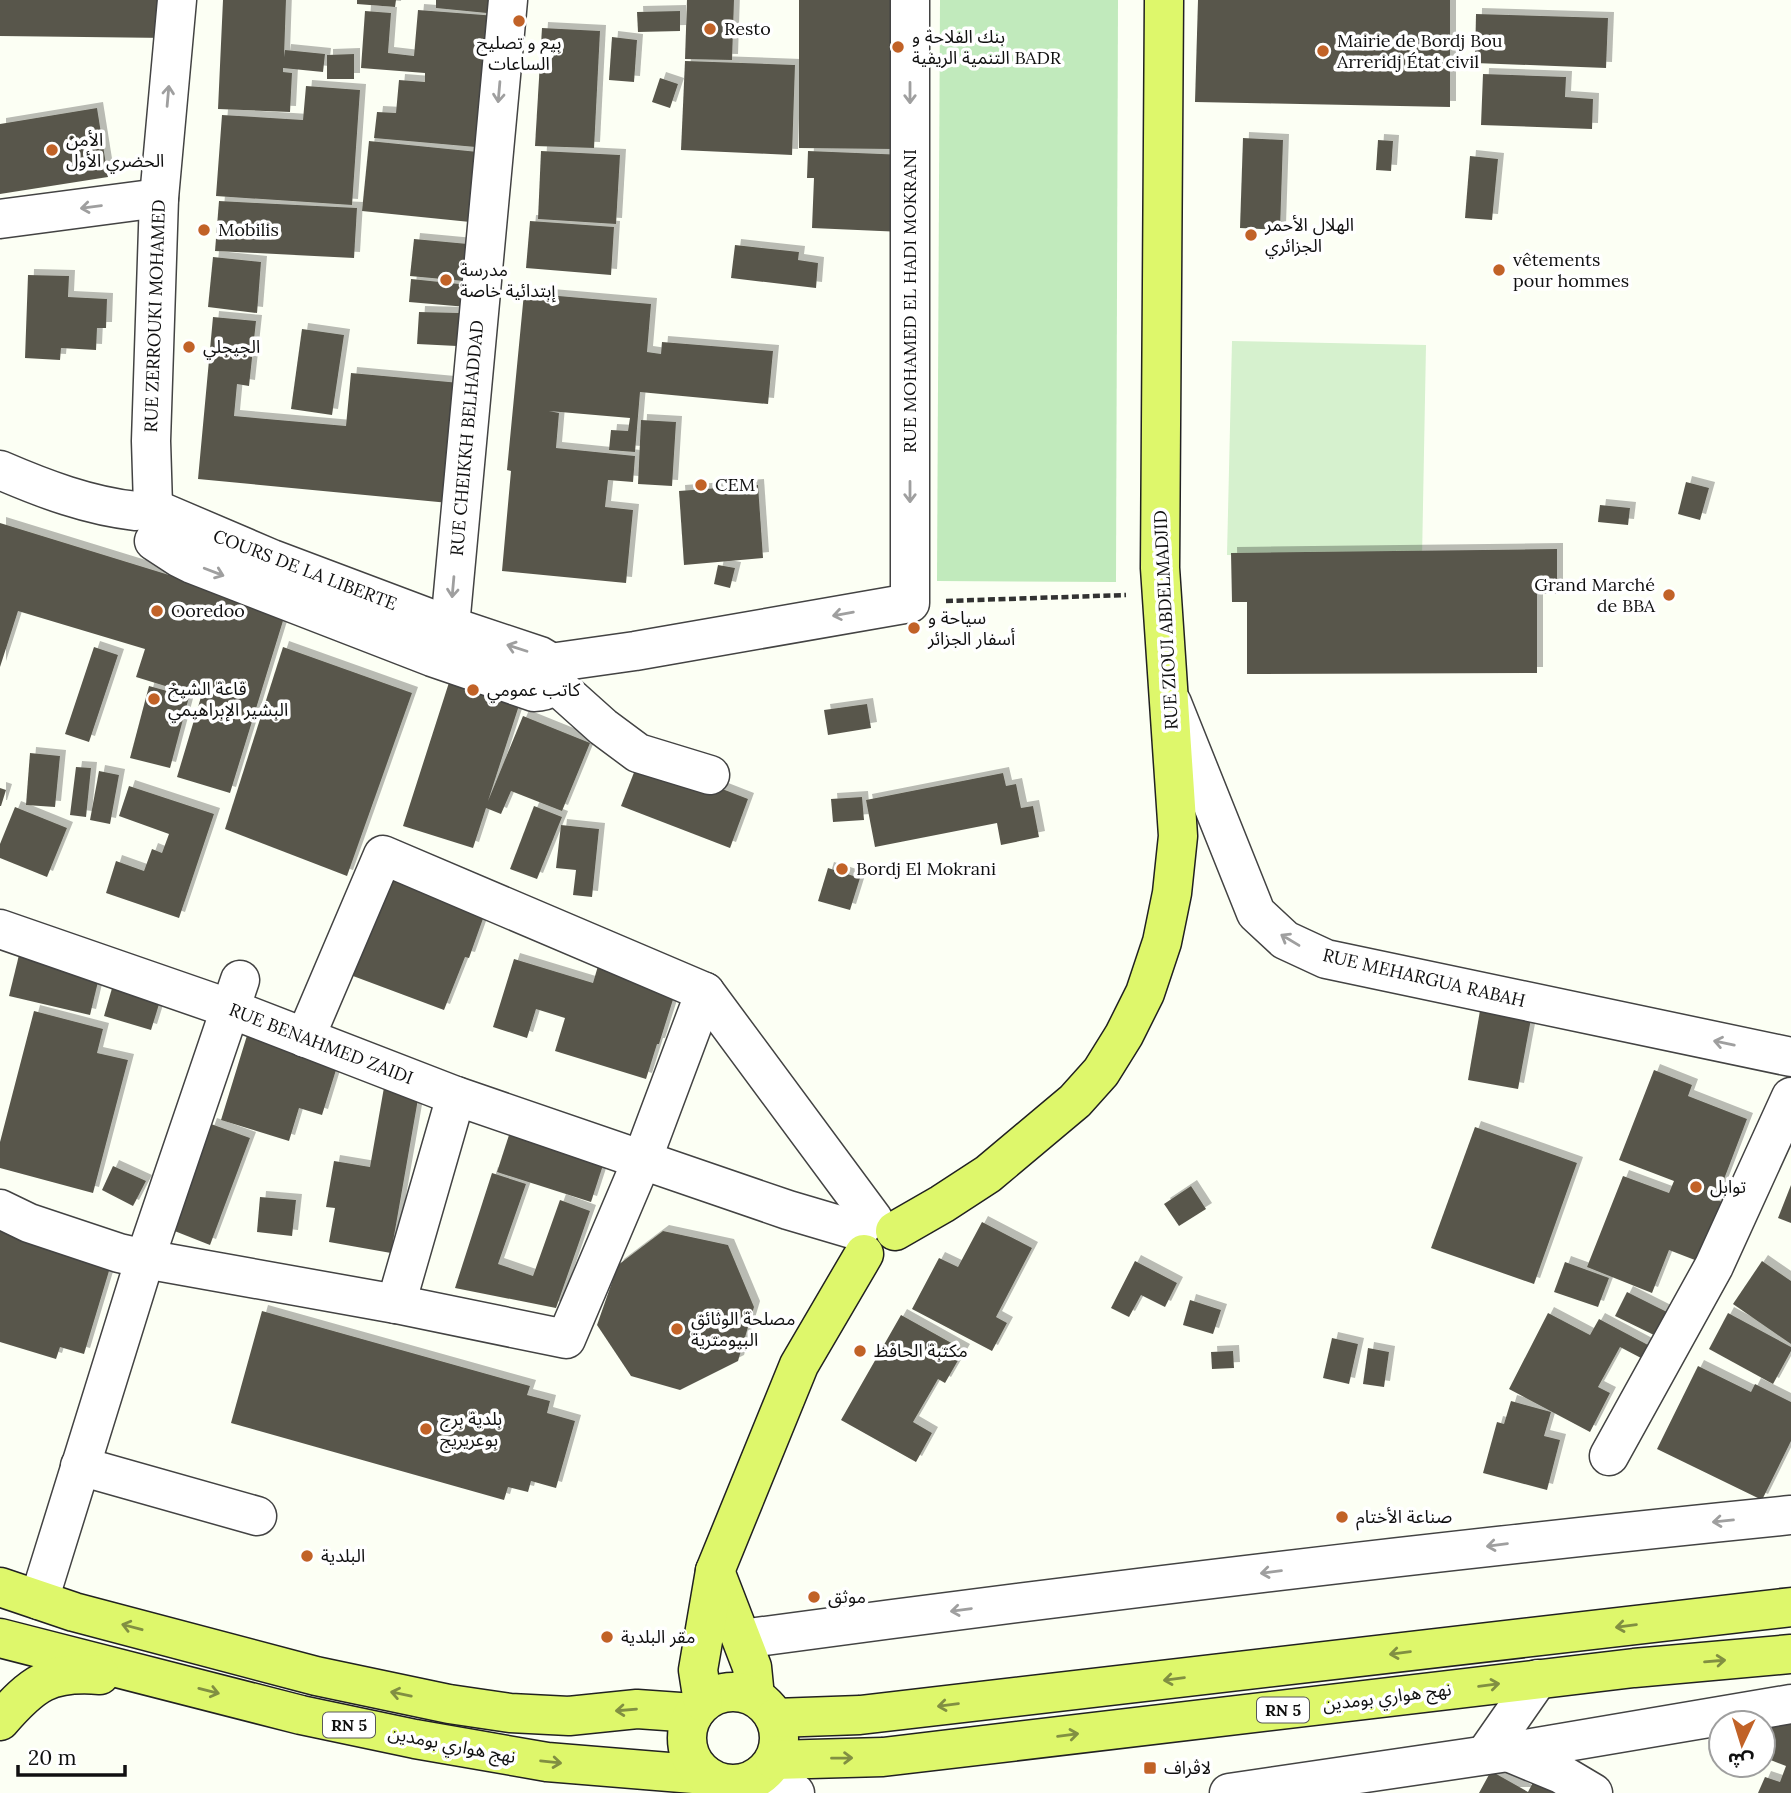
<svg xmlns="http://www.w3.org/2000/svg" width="1791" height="1793" viewBox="0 0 1791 1793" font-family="Lora,'Noto Sans Arabic',serif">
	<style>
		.green { fill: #c1eabc }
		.pitch { fill: #d6f1ce }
		.building { fill: #59574c; filter: url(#shadow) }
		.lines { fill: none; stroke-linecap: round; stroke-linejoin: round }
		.minor-casing { stroke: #434343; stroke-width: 41 }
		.major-casing { stroke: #212121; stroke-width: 41 }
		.path { stroke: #323232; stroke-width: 4.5; stroke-dasharray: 7 3.5; stroke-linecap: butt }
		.minor { stroke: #fff; stroke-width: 38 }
		.major { stroke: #def76b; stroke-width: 38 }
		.oneway { stroke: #9f9f9f }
		.oneway2 { stroke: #818f42 }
		.poi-dot { fill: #c16227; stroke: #fff; stroke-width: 2.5 }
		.labels { text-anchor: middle; stroke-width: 7; stroke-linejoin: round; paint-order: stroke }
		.shield { fill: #fff; stroke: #585858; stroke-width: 2 }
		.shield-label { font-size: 16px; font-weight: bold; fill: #101010 }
		.poi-label { font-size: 18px; fill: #101010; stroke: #fff; text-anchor: start }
		.street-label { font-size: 18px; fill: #101010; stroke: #fff }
	</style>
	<defs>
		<filter id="shadow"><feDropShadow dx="6" dy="-6" stdDeviation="0" flood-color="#0004"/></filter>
	</defs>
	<rect width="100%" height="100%" fill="#fcfff4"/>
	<polygon class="green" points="940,0 1118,0 1116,582 937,581"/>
	<polygon class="pitch" points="1232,341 1426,345 1422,559 1227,555"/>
	<g class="building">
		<polygon points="0,0 168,0 168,38 0,36"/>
		<polygon points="223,0 286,0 284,57 285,50 325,54 323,72 283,68 283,72 292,73 290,112 218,109"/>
		<polygon points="357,0 396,0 395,7 357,4"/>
		<polygon points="436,0 498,0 497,14 436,8"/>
		<polygon points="687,0 734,0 732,60 685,59"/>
		<polygon points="799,0 894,0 893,149 799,148"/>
		<polygon points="1198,0 1450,0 1450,107 1195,102"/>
		<polygon points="418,10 497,16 487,148 374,138 377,112 396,113 399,80 425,82 425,73 361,68 365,11 391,13 388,53 414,56"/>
		<polygon points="680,11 680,31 638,32 637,12"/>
		<polygon points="1476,14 1608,18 1606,68 1475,63"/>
		<polygon points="542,28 600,31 594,148 535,146"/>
		<polygon points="612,37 637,40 634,82 609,80"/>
		<polygon points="354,54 354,79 327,79 327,55"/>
		<polygon points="685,61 795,65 792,155 681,150"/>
		<polygon points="1483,74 1566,77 1565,97 1593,99 1592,129 1481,125"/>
		<polygon points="660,78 678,84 670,108 652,102"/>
		<polygon points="306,86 360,90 352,205 216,196 222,115 303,120"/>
		<polygon points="97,108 108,177 0,194 0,124"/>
		<polygon points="1243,138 1283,140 1280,230 1240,228"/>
		<polygon points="1378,140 1393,141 1391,171 1376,170"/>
		<polygon points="369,141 488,153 480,223 362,211"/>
		<polygon points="541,151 620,155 616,224 538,219"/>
		<polygon points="808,151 906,155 903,232 812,228 814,178 807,178"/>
		<polygon points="1470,156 1498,159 1492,220 1465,218"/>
		<polygon points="219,201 357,208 354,258 215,251"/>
		<polygon points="530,221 614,227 611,275 526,268"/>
		<polygon points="414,239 468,244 464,281 410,276"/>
		<polygon points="735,245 799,252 798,260 818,263 816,288 731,278"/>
		<polygon points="213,257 261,262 257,313 208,307"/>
		<polygon points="28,275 69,276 68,297 107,299 106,328 97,328 96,350 61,348 60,360 25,358"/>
		<polygon points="411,279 469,285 467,307 409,302"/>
		<polygon points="524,293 651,304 647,352 661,354 662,342 773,351 768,404 640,392 635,452 609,450 611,430 628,431 630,418 549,411 559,413 556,448 635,456 633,482 608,480 605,507 633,510 626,583 502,571 511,471 507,470"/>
		<polygon points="419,312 459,313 457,346 417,344"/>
		<polygon points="213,317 256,321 249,386 237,384 234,416 346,426 351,373 460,383 449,503 198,479"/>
		<polygon points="302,329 344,335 332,415 291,409"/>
		<polygon points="641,420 676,422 672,486 638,484"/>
		<polygon points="1686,482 1709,488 1700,520 1678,514"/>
		<polygon points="758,485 763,558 684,565 679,491"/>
		<polygon points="1600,505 1630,508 1628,525 1598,522"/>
		<polygon points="0,523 286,611 230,793 177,777 201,697 136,677 145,649 18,611 0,667"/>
		<polygon points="1557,549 1557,594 1537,594 1537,673 1247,674 1247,602 1232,602 1231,553"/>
		<polygon points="718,565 735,568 730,588 714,584"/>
		<polygon points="94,647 118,655 89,742 65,734"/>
		<polygon points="283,647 412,693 347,876 225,829"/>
		<polygon points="453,670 523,693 488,801 523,716 590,743 562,811 511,791 501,814 486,808 473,848 403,826"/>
		<polygon points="149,686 189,697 170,768 130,758"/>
		<polygon points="867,704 871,728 828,735 824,710"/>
		<polygon points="30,753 60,756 55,807 26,805"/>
		<polygon points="640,757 748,799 730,848 621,806"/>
		<polygon points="76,767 91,768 86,817 70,815"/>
		<polygon points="99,771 119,775 110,824 90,820"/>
		<polygon points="1003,773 1006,786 1016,784 1021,808 1033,806 1039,837 1001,845 997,823 875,847 866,800"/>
		<polygon points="129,786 214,814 179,918 106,893 116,861 144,871 152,849 162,853 169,834 119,816"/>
		<polygon points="0,788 6,790 1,806 0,806"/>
		<polygon points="862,797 864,820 833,822 831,799"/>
		<polygon points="534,806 562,817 537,879 510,869"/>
		<polygon points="15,807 67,828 47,877 0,858 0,844"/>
		<polygon points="561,825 599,829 592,897 573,895 576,870 556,868"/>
		<polygon points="828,868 860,878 850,910 818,901"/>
		<polygon points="387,876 485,913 469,958 465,957 444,1010 345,973"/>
		<polygon points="19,955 103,961 90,1015 9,996"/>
		<polygon points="514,959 593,983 598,966 676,990 659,1044 657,1044 646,1079 555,1051 565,1018 536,1009 527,1038 493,1027"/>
		<polygon points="117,971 165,985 151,1030 104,1016"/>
		<polygon points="1482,999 1533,1008 1518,1089 1468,1080"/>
		<polygon points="34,1011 103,1029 97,1053 128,1060 93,1193 0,1168 0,1142"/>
		<polygon points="249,1029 340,1057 322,1115 299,1108 289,1141 221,1120"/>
		<polygon points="1654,1070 1692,1085 1688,1096 1747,1119 1716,1200 1723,1202 1700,1262 1669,1250 1652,1293 1587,1267 1623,1176 1669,1193 1674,1181 1619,1160"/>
		<polygon points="386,1076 421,1082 391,1253 329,1242 335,1208 326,1207 334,1161 370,1167"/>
		<polygon points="211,1124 250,1138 210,1245 172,1230"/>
		<polygon points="1475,1127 1577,1163 1534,1284 1431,1248"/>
		<polygon points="510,1132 604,1162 591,1202 497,1172"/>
		<polygon points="113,1166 146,1181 133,1206 102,1190"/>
		<polygon points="492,1173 526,1184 498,1264 533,1276 560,1200 590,1211 556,1308 455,1288"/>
		<polygon points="1791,1185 1791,1223 1778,1218"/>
		<polygon points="1191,1186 1206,1209 1179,1226 1164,1204"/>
		<polygon points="260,1197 296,1200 292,1236 257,1232"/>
		<polygon points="0,1216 115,1251 84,1354 60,1347 56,1359 0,1342"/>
		<polygon points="982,1222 1032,1248 996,1317 1007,1323 992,1351 912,1309 939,1258 958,1267"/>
		<polygon points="663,1231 728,1245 754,1307 738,1361 680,1390 631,1376 597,1325 618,1265"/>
		<polygon points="1135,1261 1177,1283 1165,1307 1141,1295 1129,1317 1111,1308"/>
		<polygon points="1762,1261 1791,1281 1791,1344 1733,1304"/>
		<polygon points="1565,1262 1609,1278 1598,1307 1554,1292"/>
		<polygon points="1627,1292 1667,1312 1656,1336 1615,1316"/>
		<polygon points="1190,1300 1221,1310 1213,1334 1183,1325"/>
		<polygon points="262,1311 530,1386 527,1395 550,1401 547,1413 575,1421 556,1488 531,1481 528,1492 508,1487 504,1500 231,1423"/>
		<polygon points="1548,1313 1590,1335 1599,1319 1648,1345 1641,1358 1620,1347 1598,1387 1610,1393 1590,1432 1509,1389"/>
		<polygon points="1728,1313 1791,1347 1791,1351 1773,1384 1709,1349"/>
		<polygon points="901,1315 964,1350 945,1383 938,1379 913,1422 932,1433 916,1462 841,1420"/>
		<polygon points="1332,1338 1358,1344 1349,1384 1323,1378"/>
		<polygon points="1368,1348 1389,1352 1384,1387 1363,1384"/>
		<polygon points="1233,1351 1234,1368 1212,1369 1211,1352"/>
		<polygon points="1698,1366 1751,1392 1755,1384 1791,1402 1791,1441 1762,1500 1657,1449"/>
		<polygon points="1511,1401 1551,1412 1544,1436 1560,1440 1547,1490 1483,1473 1497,1422 1504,1424"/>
		<polygon points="1791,1722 1791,1793 1758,1793 1765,1777 1780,1782 1786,1766 1763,1757 1763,1723"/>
		<polygon points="1491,1771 1528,1792 1539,1771 1571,1793 1479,1793"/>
	</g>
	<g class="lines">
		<g class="minor-casing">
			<g id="minor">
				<polyline points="0,219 159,198"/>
				<path d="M0,470C44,489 89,506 136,511"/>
				<polyline points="153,506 151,441 159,198 177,0"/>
				<path d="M154,541L180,558L192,564L432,657L534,692C563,691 561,667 540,656L450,626L272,559L162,512"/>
				<polyline points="450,626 508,0"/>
				<polyline points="550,663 635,651 910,603 910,0"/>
				<polyline points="555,684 603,727 638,753 710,775"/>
				<polyline points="1172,703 1256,913 1285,940 1326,959 1791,1057"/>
				<polyline points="0,929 231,1009 456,1096 788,1210 859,1231"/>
				<polyline points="305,1038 383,855 705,992 873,1219"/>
				<polyline points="456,1096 396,1304 566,1339 642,1160 705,992"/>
				<polyline points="0,1209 29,1223 119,1253 145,1259 396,1304"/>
				<polyline points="1609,1456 1714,1266 1791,1097"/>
				<polyline points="80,1466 257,1516"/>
				<polyline points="39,1600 145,1259 240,980"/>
				<path d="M742,1639C1091,1592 1441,1550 1791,1515"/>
				<polyline points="1508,1752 1561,1774 1593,1793"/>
				<polyline points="1485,1755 1538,1679"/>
				<polyline points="761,1775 795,1793"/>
				<polyline points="1229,1793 1508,1752 1791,1704"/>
			</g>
		</g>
		<g class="major-casing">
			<g id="major">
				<polyline points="895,1231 942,1204 988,1174 1075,1101 1101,1072 1124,1035 1145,993 1162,942 1172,893 1178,836 1160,568 1164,0"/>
				<polyline points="715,1571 752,1667 755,1697"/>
				<polyline points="0,1587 74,1612 316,1676 449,1704 510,1713 569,1716 637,1709 694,1713"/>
				<polyline points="0,1638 301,1715 415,1739 547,1762 705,1775"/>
				<circle cx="733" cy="1738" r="46"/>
				<polyline points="703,1702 698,1670 715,1571 799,1365 864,1254"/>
				<polyline points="775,1718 860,1715 1791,1607"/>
				<path d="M0,1721C33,1683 49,1671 100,1675"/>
				<polyline points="774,1760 883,1757 1634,1668 1791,1654"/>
			</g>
		</g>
		<polyline class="path" points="946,601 1126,595"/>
		<use href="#minor" class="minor"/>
		<use href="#major" class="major"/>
	</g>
	<defs><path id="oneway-shaft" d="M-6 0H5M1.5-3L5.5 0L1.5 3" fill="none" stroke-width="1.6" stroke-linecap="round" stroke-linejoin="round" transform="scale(1.75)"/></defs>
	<g class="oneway">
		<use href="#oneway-shaft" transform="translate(499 92) rotate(95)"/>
		<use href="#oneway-shaft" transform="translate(910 93) rotate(90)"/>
		<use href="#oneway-shaft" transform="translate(168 96) rotate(-85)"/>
		<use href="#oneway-shaft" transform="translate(91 207) rotate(173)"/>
		<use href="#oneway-shaft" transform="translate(910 492) rotate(90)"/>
		<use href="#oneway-shaft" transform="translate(214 572) rotate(21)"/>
		<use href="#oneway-shaft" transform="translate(453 587) rotate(95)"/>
		<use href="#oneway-shaft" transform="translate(843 614) rotate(170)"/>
		<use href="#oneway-shaft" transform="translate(517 648) rotate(-162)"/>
		<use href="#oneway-shaft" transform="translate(1290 940) rotate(-149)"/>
		<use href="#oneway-shaft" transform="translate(1724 1043) rotate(-168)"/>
		<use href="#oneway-shaft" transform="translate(1723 1521) rotate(174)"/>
		<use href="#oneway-shaft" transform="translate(1497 1545) rotate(173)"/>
		<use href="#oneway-shaft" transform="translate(1271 1572) rotate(173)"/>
		<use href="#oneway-shaft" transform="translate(961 1610) rotate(172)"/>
	</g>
	<g class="oneway2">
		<use href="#oneway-shaft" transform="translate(1626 1626) rotate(173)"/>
		<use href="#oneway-shaft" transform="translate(132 1627) rotate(-165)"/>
		<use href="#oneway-shaft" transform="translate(1400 1653) rotate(173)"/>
		<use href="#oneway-shaft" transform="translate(1715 1661) rotate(-5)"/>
		<use href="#oneway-shaft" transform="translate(1174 1679) rotate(173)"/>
		<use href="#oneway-shaft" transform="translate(1489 1685) rotate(-7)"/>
		<use href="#oneway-shaft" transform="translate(209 1691) rotate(14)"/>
		<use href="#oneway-shaft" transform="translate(401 1694) rotate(-168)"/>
		<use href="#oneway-shaft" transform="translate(948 1705) rotate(173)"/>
		<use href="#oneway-shaft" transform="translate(626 1710) rotate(175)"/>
		<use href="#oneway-shaft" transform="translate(1068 1735) rotate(-7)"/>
		<use href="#oneway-shaft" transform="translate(842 1758) rotate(-1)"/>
		<use href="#oneway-shaft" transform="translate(551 1762) rotate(6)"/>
	</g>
	<g class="poi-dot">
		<circle cx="519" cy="21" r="7"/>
		<circle cx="710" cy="29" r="7"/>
		<circle cx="898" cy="47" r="7"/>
		<circle cx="1323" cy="51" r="7"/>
		<circle cx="52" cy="150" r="7"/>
		<circle cx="204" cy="230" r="7"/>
		<circle cx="1251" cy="235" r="7"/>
		<circle cx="1499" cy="270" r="7"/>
		<circle cx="446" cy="280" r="7"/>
		<circle cx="189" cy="347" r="7"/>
		<circle cx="701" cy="485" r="7"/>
		<circle cx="1669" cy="595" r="7"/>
		<circle cx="157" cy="611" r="7"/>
		<circle cx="914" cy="628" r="7"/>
		<circle cx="473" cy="690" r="7"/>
		<circle cx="154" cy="699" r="7"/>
		<circle cx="842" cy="869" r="7"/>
		<circle cx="1696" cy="1187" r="7"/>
		<circle cx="677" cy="1329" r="7"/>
		<circle cx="860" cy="1351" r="7"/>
		<circle cx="426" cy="1429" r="7"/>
		<circle cx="1342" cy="1517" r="7"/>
		<circle cx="307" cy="1556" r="7"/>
		<circle cx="814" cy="1597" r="7"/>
		<circle cx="607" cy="1637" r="7"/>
		<rect x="1143" y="1761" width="14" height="14" rx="3.5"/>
	</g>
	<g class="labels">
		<g class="shield">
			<rect x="1257" y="1697.5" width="52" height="25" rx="5"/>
			<rect x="323" y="1712.5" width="52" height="25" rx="5"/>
		</g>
		<g class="shield-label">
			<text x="1283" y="1716">RN 5</text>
			<text x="349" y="1731">RN 5</text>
		</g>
		<g class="poi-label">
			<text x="724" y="35">Resto</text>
			<text x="912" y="43">بنك الفلاحة و<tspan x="912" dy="21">التنمية الريفية BADR</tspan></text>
			<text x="1337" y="47">Mairie de Bordj Bou<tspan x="1337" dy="21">Arreridj État civil</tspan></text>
			<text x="519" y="49" text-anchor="middle">بيع و تصليح<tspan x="519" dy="21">الساعات</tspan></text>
			<text x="66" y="146">الأمن<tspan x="66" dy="21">الحضري الأول</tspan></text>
			<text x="1265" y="231">الهلال الأحمر<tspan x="1265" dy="21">الجزائري</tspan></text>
			<text x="218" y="236">Mobilis</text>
			<text x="1513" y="266">vêtements<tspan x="1513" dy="21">pour hommes</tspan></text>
			<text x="460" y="276">مدرسة<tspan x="460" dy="21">إبتدائية خاصة</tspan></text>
			<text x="203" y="353">الجيجلي</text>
			<text x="715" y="491">CEM</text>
			<text x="1655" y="591" text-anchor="end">Grand Marché<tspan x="1655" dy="21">de BBA</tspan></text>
			<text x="171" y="617">Ooredoo</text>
			<text x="928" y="624">سياحة و<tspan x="928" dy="21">أسفار الجزائر</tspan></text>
			<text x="168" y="695">قاعة الشيخ<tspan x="168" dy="21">البشير الإبراهيمي</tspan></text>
			<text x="487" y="696">كاتب عمومي</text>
			<text x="856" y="875">Bordj El Mokrani</text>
			<text x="1710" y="1193">توابل</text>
			<text x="691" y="1325">مصلحة الوثائق<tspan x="691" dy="21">البيومترية</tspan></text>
			<text x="874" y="1357">مكتبة الحافظ</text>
			<text x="440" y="1425">بلدية برج<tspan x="440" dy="21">بوعريريج</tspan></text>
			<text x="1356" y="1523">صناعة الأختام</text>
			<text x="321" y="1562">البلدية</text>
			<text x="828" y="1603">موثق</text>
			<text x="621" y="1643">مقر البلدية</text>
			<text x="1164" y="1774">لاڤراف</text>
		</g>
		<g class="street-label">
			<text transform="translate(910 301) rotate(-90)" y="6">RUE MOHAMED EL HADI MOKRANI</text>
			<text transform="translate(155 316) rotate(-88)" y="6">RUE ZERROUKI MOHAMED</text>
			<text transform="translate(467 438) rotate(-85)" y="6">RUE CHEIKKH BELHADDAD</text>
			<text transform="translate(305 570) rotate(21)" y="6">COURS DE LA LIBERTE</text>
			<text transform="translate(1166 620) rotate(-93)" y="6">RUE ZIOUI ABDELMADJID</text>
			<text transform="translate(1424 978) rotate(13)" y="6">RUE MEHARGUA RABAH</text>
			<text transform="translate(321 1044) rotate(21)" y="6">RUE BENAHMED ZAIDI</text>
			<text transform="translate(1387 1697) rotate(-7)" y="6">نهج هواري بومدين</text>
			<text transform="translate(452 1745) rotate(11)" y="6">نهج هواري بومدين</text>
		</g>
	</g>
	<g transform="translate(1742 1744) rotate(184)"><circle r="33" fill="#ffffff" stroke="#9f9f9f" stroke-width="2"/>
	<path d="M0-5L12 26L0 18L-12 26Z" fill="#c16227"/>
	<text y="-10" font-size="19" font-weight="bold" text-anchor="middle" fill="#101010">ش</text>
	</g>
	<path d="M18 1765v10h107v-10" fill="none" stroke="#101010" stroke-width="3.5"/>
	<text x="28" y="1765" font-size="21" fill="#101010" stroke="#ffffff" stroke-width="5" paint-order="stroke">20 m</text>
</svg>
